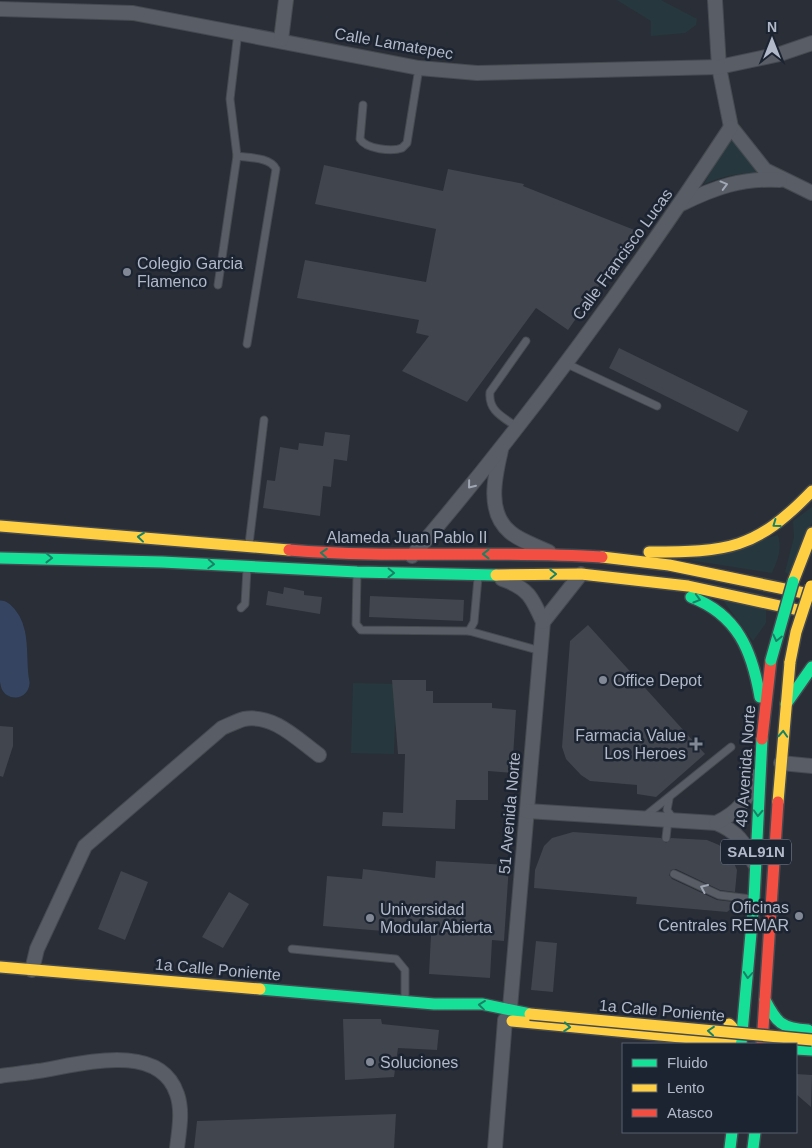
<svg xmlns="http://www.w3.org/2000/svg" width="812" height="1148" viewBox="0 0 812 1148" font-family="Helvetica,sans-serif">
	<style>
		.green { fill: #26383d }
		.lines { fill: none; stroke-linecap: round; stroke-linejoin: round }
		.river { stroke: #354561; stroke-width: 29 }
		.building { fill: #41454d }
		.lane-casing { stroke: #454950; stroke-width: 9 }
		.street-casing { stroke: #454950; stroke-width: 16 }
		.fast-casing { stroke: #454950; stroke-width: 14 }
		.slow-casing { stroke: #454950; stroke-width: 14 }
		.jam-casing { stroke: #454950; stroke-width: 14 }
		.lane { stroke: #595d65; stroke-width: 7 }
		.street { stroke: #595d65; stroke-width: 14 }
		.fast { stroke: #16e098; stroke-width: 11 }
		.slow { stroke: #ffcf43; stroke-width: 11 }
		.jam { stroke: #f24e42; stroke-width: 11 }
		.fast-bridge-casing { stroke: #454950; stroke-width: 14; stroke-linecap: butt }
		.slow-bridge-casing { stroke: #454950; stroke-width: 14; stroke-linecap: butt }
		.fast-bridge { stroke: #16e098; stroke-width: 11 }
		.slow-bridge { stroke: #ffcf43; stroke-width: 11 }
		.oneway { stroke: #a0a7b5 }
		.oneway2 { stroke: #198265 }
		.poi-dot { fill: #828896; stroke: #1c2432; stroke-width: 2 }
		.labels { text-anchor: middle; stroke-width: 5; stroke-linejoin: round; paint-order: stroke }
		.shield { fill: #1c2432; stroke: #858c9c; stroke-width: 1 }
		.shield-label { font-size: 15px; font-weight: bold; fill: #b2b9c9 }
		.street-label { font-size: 16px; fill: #b2b9c9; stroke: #1c2432 }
		.poi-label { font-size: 16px; fill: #b2b9c9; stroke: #1c2432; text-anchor: start }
	</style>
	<rect width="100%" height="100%" fill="#292e37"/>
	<g class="green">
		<polygon points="617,0 661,0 697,19 696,25 685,33 651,36 651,21"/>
		<path d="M731,136L745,157L763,175C742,171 724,176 704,184Z"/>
		<polygon points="812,507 812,522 791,576 785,572 794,537 793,521"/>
		<path d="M778,535C782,551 778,559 772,573L689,560Z"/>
		<polygon points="722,599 766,610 766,623 753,641"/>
		<polygon points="353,683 396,684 394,754 351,753"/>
	</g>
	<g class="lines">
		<path class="river" d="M0,615C18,630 10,661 15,683"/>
	</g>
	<g class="building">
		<polygon points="324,165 443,191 448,169 524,184 523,186 637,231 568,330 536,308 467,402 402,371 429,336 416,333 419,320 297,298 305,260 426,282 436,229 315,204"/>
		<polygon points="619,348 748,411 738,432 609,368"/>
		<polygon points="325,432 350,435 347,461 334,459 331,487 323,486 320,516 263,508 267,480 275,481 280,447 298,450 299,443 323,446"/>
		<polygon points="284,587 304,591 304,595 322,597 320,614 266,605 268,591 283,594"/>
		<polygon points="370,596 464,600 463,621 369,617"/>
		<polygon points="588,625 705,754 656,797 637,794 637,785 590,781 581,775 566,759 562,747 570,641"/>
		<polygon points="392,680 426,680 426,691 433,691 433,703 492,703 492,708 516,710 512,773 488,771 488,800 456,800 455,829 382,826 383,812 403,813 405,754 398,754"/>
		<polygon points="0,726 13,727 13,746 3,777 0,776"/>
		<polygon points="573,832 661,838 666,843 671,838 707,840 719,845 731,856 737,870 735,892 720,890 676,869 671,870 669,875 672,879 717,900 734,902 733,907 727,912 636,904 637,897 534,888 535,870 544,846 552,838"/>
		<polygon points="436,861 509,865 504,941 492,940 490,978 429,974 431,935 323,926 327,876 362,879 363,869 435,878"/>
		<polygon points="121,871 148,882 125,940 98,929"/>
		<polygon points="229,892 249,904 223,948 202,937"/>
		<polygon points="536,941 557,943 553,992 531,990"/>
		<polygon points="343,1019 381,1019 382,1024 439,1030 437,1050 398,1048 394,1077 345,1080"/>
		<polygon points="796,1074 812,1075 811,1107 796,1094"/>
		<polygon points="396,1114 394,1148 194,1148 197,1121"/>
	</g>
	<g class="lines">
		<g class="lane-casing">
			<g id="lane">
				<path d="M363,105L360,139C366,149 392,152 402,148L407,143L419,68"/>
				<path d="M237,156C249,158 270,157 276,169L247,344"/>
				<polyline points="218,285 237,156 230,99 238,32"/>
				<polyline points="565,363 657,406"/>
				<path d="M517,427C503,417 488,411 490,392L526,341"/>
				<polyline points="249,544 264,420"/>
				<polyline points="357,575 356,624 361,630 469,631 541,651"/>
				<polyline points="241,608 245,604 247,569"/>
				<polyline points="469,631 474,622 478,578"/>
				<polyline points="669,799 667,810 674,820"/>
				<polyline points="644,817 731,747"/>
				<polyline points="666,838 668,820"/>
				<polyline points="674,874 719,895 751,899"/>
				<polyline points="292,949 396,959 405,970 405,1001"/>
			</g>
		</g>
		<g class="street-casing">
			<g id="street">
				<polyline points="715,0 719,67 731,127 765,170 812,193"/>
				<polyline points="0,9 133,13 419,68 477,73 719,67 780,54 812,43"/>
				<polyline points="281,40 286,0"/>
				<path d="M681,204C716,187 741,178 780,180"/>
				<path d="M501,450C495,476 486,512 510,532C520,541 537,546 549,552"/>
				<path d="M412,556C528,421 633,276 731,127"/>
				<path d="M502,579C528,588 532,597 543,622L510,1008"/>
				<polyline points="543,622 581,574"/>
				<polyline points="781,763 812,766"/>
				<path d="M527,811L716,823C737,831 745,843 754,863"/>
				<path d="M716,823C737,813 750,799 756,776"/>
				<path d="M32,970L37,949L85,846L222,728C229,725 237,721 244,719C274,714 297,739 319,755"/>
				<path d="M0,1076C13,1074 26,1073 38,1071C78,1065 159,1040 177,1094C183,1111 179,1131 177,1148"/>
				<polyline points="495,1148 505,1020"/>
			</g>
		</g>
		<g class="fast-casing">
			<g id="fast">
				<polyline points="0,558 162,562 357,572 496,575"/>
				<path d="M691,597C738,615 752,651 760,697"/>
				<polyline points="786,704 812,667"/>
				<polyline points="260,989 434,1004 482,1004 530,1014"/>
				<path d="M765,1000C777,1023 781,1028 808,1030"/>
				<polyline points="741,1044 754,900 762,739"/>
				<polyline points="796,1049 812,1050"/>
				<polyline points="730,1148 732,1132"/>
				<polyline points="753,1148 755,1132"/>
			</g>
		</g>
		<g class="slow-casing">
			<g id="slow">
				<polyline points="0,526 289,550"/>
				<path d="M649,552C728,552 755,550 812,491"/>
				<polyline points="602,557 669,565 809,594"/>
				<polyline points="496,575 581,574 688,586 803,611"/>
				<polyline points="793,582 812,533"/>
				<polyline points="778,802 790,662"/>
				<polyline points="0,967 260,989"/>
				<polyline points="512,1021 723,1041 731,1040 732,1027 729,1024"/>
			</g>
		</g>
		<g class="jam-casing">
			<g id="jam">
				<path d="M289,550C393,559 497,550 602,557"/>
				<polyline points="762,739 771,660"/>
				<polyline points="762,1044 778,802"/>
			</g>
		</g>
		<use href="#lane" class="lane"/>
		<use href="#street" class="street"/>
		<use href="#fast" class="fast"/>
		<use href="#slow" class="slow"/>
		<use href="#jam" class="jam"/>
		<g class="fast-bridge-casing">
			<polyline id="fast-bridge" points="771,660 793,582"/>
		</g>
		<g class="slow-bridge-casing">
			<g id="slow-bridge">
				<polyline points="790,662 796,632 811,586"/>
				<polyline points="530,1014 812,1040"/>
			</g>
		</g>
		<use href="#fast-bridge" class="fast-bridge"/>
		<use href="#slow-bridge" class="slow-bridge"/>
	</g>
	<defs><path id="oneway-chevron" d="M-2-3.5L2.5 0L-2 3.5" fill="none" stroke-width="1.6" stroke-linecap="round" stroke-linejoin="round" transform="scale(1.25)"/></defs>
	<g class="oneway">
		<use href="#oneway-chevron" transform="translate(724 185) rotate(-15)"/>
		<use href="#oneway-chevron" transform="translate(471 485) rotate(129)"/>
		<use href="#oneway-chevron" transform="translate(704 888) rotate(-156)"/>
	</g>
	<g class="oneway2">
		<use href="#oneway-chevron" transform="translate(776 524) rotate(144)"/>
		<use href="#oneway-chevron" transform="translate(141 537) rotate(-174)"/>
		<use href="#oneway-chevron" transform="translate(324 553) rotate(-176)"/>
		<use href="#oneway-chevron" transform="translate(486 554) rotate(180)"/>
		<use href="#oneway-chevron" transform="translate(49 558) rotate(1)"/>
		<use href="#oneway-chevron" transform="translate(211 564) rotate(3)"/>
		<use href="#oneway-chevron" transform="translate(391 573) rotate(1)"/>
		<use href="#oneway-chevron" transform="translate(553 574) rotate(-1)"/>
		<use href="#oneway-chevron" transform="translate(697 599) rotate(16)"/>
		<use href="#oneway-chevron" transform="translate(777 638) rotate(103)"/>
		<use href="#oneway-chevron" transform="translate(783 734) rotate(-87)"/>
		<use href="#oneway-chevron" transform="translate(758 813) rotate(93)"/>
		<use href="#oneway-chevron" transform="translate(748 975) rotate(95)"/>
		<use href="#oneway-chevron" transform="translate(482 1005) rotate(-174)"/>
		<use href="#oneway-chevron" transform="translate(567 1027) rotate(5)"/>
		<use href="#oneway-chevron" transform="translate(711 1031) rotate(-175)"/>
	</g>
	<g class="poi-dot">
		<circle cx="127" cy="272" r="5"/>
		<circle cx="603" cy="680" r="5"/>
		<path d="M693.5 736.5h5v5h5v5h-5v5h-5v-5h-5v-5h5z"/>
		<circle cx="799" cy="916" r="5"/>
		<circle cx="370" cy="918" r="5"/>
		<circle cx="370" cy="1062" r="5"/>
	</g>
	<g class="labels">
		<rect class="shield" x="721" y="839.5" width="70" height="25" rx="4"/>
		<g class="shield-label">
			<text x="756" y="857">SAL91N</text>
		</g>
		<g class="street-label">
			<text transform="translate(394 43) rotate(10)" y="6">Calle Lamatepec</text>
			<text transform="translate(622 254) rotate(-54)" y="6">Calle Francisco Lucas</text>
			<text x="407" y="543">Alameda Juan Pablo II</text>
			<text transform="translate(745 766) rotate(-86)" y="6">49 Avenida Norte</text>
			<text transform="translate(509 813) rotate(-85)" y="6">51 Avenida Norte</text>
			<text transform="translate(218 969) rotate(5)" y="6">1a Calle Poniente</text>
			<text transform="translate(662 1010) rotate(5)" y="6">1a Calle Poniente</text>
		</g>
		<g class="poi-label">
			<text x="137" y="269">Colegio Garcia<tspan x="137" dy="18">Flamenco</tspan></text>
			<text x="613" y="686">Office Depot</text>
			<text x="686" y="741" text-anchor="end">Farmacia Value<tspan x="686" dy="18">Los Heroes</tspan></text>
			<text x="789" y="913" text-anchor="end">Oficinas<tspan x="789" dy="18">Centrales REMAR</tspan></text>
			<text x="380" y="915">Universidad<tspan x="380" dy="18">Modular Abierta</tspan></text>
			<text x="380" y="1068">Soluciones</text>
		</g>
	</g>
	<rect x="622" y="1043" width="175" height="90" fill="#1c2432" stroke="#58606e"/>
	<rect x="632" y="1059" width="25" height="8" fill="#16e098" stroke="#58606e"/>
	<text x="667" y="1068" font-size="15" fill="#b2b9c9">Fluido</text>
	<rect x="632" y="1084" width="25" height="8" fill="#ffcf43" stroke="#58606e"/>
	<text x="667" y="1093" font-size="15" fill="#b2b9c9">Lento</text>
	<rect x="632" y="1109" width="25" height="8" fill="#f24e42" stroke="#58606e"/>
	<text x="667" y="1118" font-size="15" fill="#b2b9c9">Atasco</text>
	<g transform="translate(772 40)" stroke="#1c2432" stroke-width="4" paint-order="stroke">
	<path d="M0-4L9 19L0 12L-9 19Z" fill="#b2b9c9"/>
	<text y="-8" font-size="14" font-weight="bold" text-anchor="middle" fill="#b2b9c9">N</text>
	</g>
</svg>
